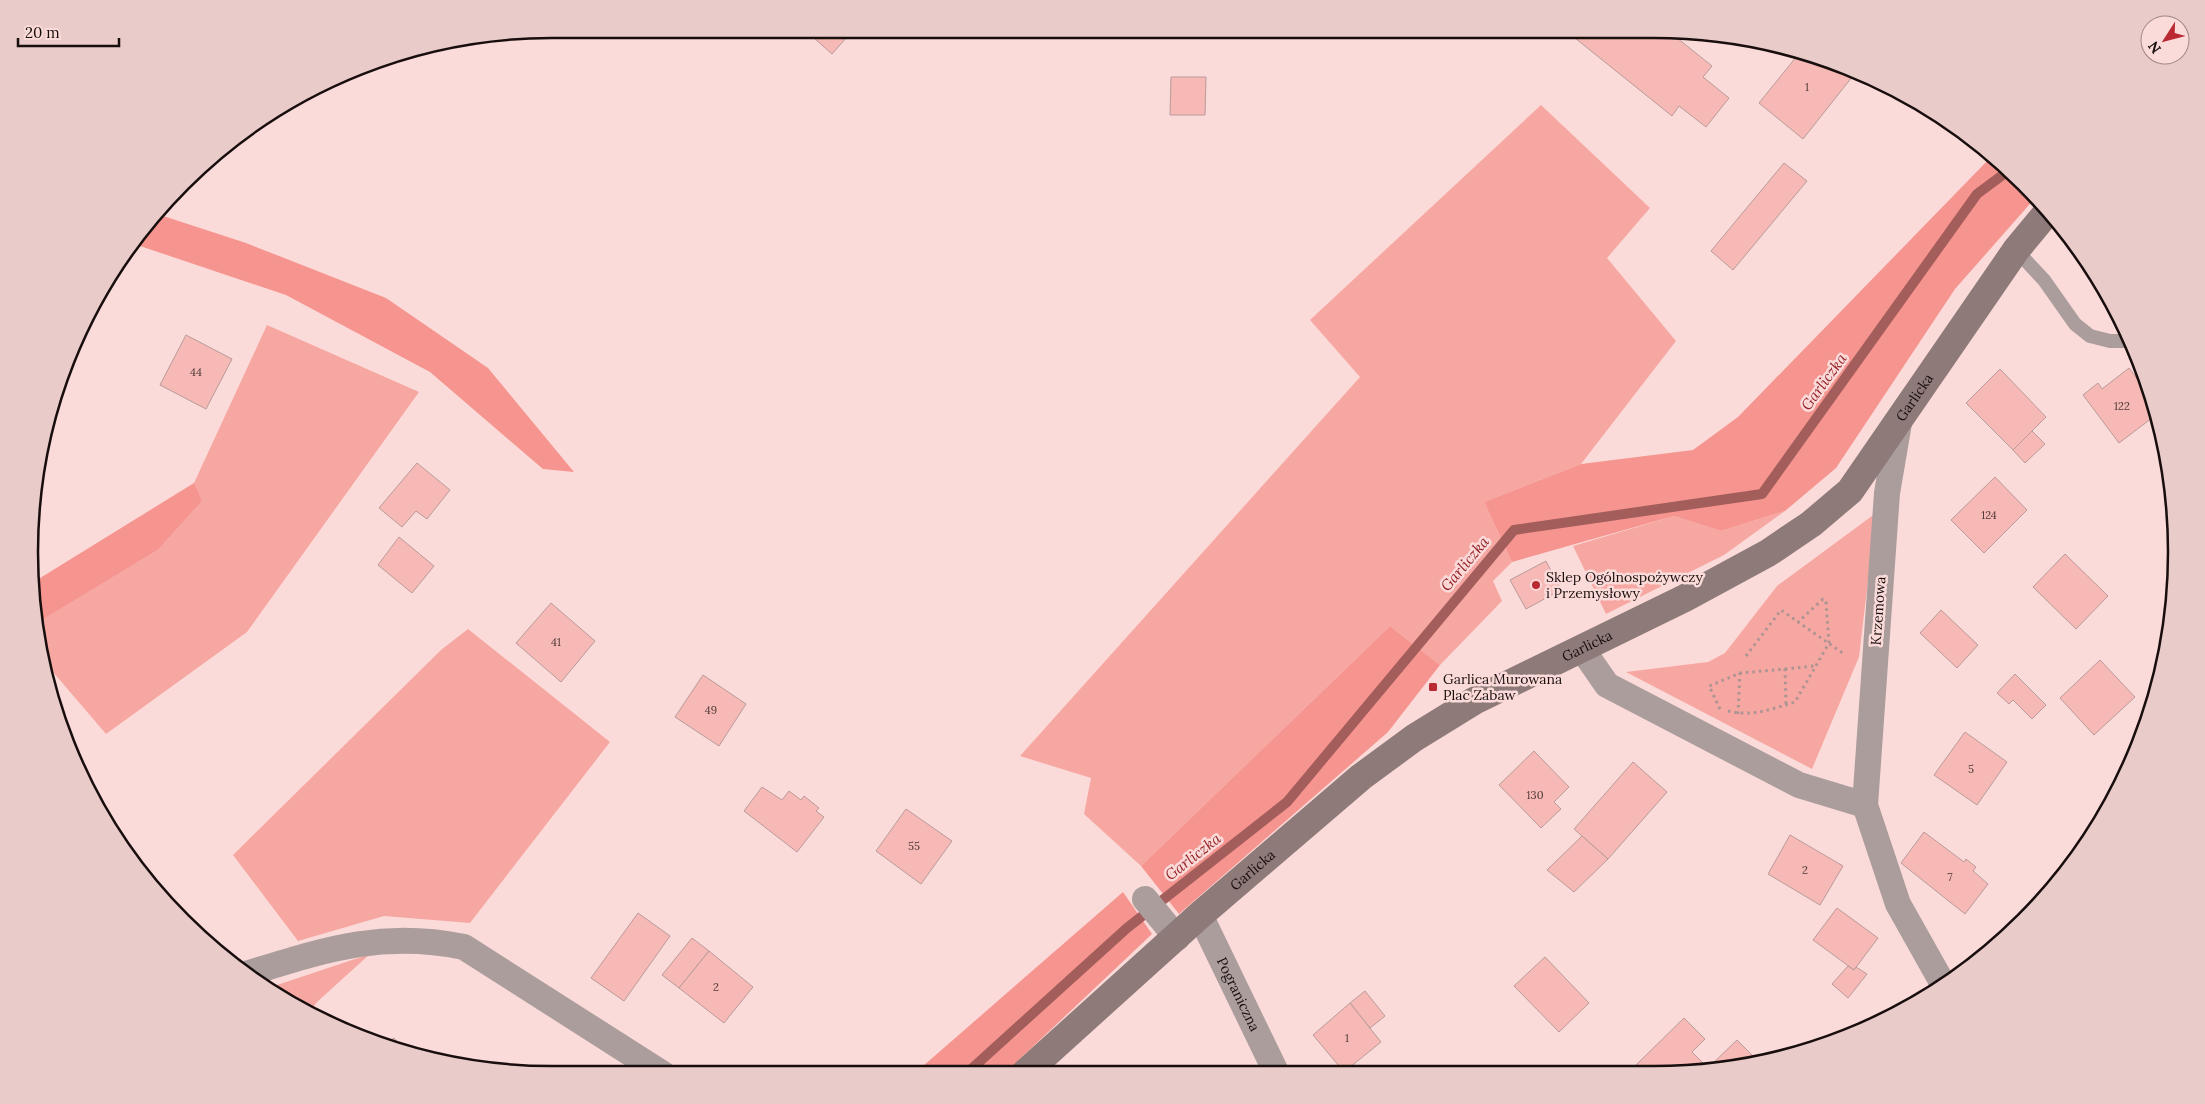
<svg xmlns="http://www.w3.org/2000/svg" width="2205" height="1104" viewBox="0 0 2205 1104" font-family="Lora,serif">
	<style>
		.green { fill: #f7a7a2 }
		.forest { fill: #f6948f }
		.lines { fill: none; stroke-linecap: round; stroke-linejoin: round }
		.stream { stroke: #a35d5a; stroke-width: 10 }
		.building { fill: #f6b9b5; stroke: #b99b99 }
		.path { stroke: #ac9493; stroke-width: 3; stroke-dasharray: 2.5 4; stroke-linecap: butt }
		.lane { stroke: #aa9d9c; stroke-width: 14 }
		.street { stroke: #aa9d9c; stroke-width: 26 }
		.secondary { stroke: #8e7b79; stroke-width: 28 }
		.poi-dot { fill: #ba2932; stroke: #fbdbd9; stroke-width: 2 }
		.labels { text-anchor: middle; stroke-width: 5; stroke-linejoin: round; paint-order: stroke }
		.number-label { font-size: 11px; fill: #503938 }
		.street-label { font-size: 14px; fill: #180e0e; stroke: #fbdbd9 }
		.poi-label { font-size: 14px; fill: #180e0e; stroke: #fbdbd9; text-anchor: start }
		.water-label { font-size: 15px; font-style: italic; fill: #96252a; stroke: #fbdbd9 }
		.rim { fill: none; stroke: #180e0e; stroke-width: 2.5 }
	</style>
	<rect width="100%" height="100%" fill="#fbdbd9"/>
	<g class="green">
		<polygon points="1541,105 1650,208 1607,258 1676,341 1581,464 1484,502 1512,562 1493,581 1502,601 1440,665 1390,626 1141,866 1084,814 1091,778 1020,756 1360,377 1310,320"/>
		<polygon points="267,325 419,392 247,632 106,734 41,658 34,625 158,550 201,502 194,483"/>
		<polygon points="1785,511 1724,555 1606,614 1573,546 1674,516 1721,531"/>
		<polygon points="1876,513 1859,657 1812,769 1626,672 1708,662 1725,653 1777,586"/>
		<polygon points="468,629 610,742 470,923 384,916 298,941 233,855 441,650"/>
		<polygon points="370,954 317,1002 308,1014 265,989"/>
	</g>
	<g class="forest">
		<polygon points="1992,156 2036,197 1955,289 1836,468 1785,511 1721,531 1674,516 1512,562 1484,502 1581,464 1693,450 1738,417"/>
		<polygon points="154,213 246,243 386,298 488,368 574,472 543,469 430,372 286,295 131,243"/>
		<polygon points="194,483 202,501 158,550 34,625 32,583"/>
		<polygon points="1390,626 1440,665 1388,732 1179,914 1141,866"/>
		<polygon points="1123,892 1152,934 1005,1073 915,1073"/>
	</g>
	<g class="lines">
		<polyline class="stream" points="967,1073 1127,928 1287,802 1514,530 1762,494 1977,194 2008,171"/>
	</g>
	<g class="building">
		<polygon points="804,29 854,29 832,54"/>
		<polygon points="1565,30 1667,30 1712,66 1703,77 1729,98 1706,127 1679,106 1672,116"/>
		<polygon points="1801,51 1856,72 1803,139 1759,103"/>
		<polygon points="1171,77 1206,77 1205,115 1170,115"/>
		<polygon points="1784,163 1807,181 1733,270 1711,251"/>
		<polygon points="186,335 232,359 206,409 160,385"/>
		<polygon points="2129,368 2151,397 2156,415 2119,443 2083,395 2098,383 2102,389"/>
		<polygon points="2000,369 2046,417 2013,450 1966,403"/>
		<polygon points="2032,431 2045,444 2025,463 2013,450"/>
		<polygon points="417,463 450,490 427,519 416,511 402,527 379,508"/>
		<polygon points="1995,477 2027,510 1984,553 1951,520"/>
		<polygon points="399,537 434,566 412,593 378,565"/>
		<polygon points="2065,554 2108,596 2076,629 2033,587"/>
		<polygon points="1546,561 1561,590 1526,609 1510,580"/>
		<polygon points="551,603 595,641 561,682 516,643"/>
		<polygon points="1941,610 1978,645 1957,668 1920,633"/>
		<polygon points="2100,660 2135,697 2094,735 2060,698"/>
		<polygon points="2015,674 2046,705 2032,719 2013,700 2009,704 1997,693"/>
		<polygon points="703,675 746,704 719,746 675,717"/>
		<polygon points="1965,732 2007,762 1977,805 1934,775"/>
		<polygon points="1534,751 1569,787 1554,802 1561,809 1541,828 1499,785"/>
		<polygon points="1633,762 1667,792 1608,859 1574,829"/>
		<polygon points="762,787 782,800 789,791 801,800 804,796 819,808 816,811 824,817 797,852 744,811"/>
		<polygon points="906,809 952,841 921,884 876,851"/>
		<polygon points="1924,832 1964,862 1966,859 1976,867 1973,871 1988,884 1965,914 1901,863"/>
		<polygon points="1790,835 1843,866 1820,905 1768,874"/>
		<polygon points="1582,836 1608,859 1574,892 1547,870"/>
		<polygon points="1837,908 1878,938 1854,970 1813,940"/>
		<polygon points="638,913 670,936 624,1001 591,978"/>
		<polygon points="692,938 709,951 679,988 662,975"/>
		<polygon points="709,951 753,987 724,1023 679,988"/>
		<polygon points="1545,957 1589,1003 1559,1032 1514,986"/>
		<polygon points="1848,966 1854,970 1856,967 1867,974 1848,998 1832,984"/>
		<polygon points="1365,991 1385,1016 1370,1028 1350,1003"/>
		<polygon points="1350,1003 1381,1042 1344,1072 1313,1035"/>
		<polygon points="1684,1018 1705,1039 1692,1052 1708,1068 1737,1040 1758,1061 1722,1071 1642,1071 1636,1065"/>
		<polygon points="394,1038 403,1049 400,1051 384,1045"/>
	</g>
	<g class="lines">
		<g class="path">
			<polyline points="1746,656 1781,610 1844,654"/>
			<polyline points="1785,669 1814,666"/>
			<polyline points="1720,709 1709,686 1740,673 1785,669 1786,705"/>
			<path d="M1728,711C1752,717 1772,709 1795,702L1829,643L1826,602L1823,599L1798,622"/>
			<polyline points="1738,714 1740,673"/>
		</g>
		<polyline class="lane" points="2016,250 2044,280 2075,324 2090,336 2110,341 2129,341"/>
		<g class="street">
			<polyline points="1900,417 1887,493 1865,805 1898,904 1943,984"/>
			<polyline points="1582,649 1607,685 1799,785 1865,805"/>
			<polyline points="1145,899 1177,938"/>
			<path id="s1" d="M1200,915L1276,1072"/>
			<path d="M246,974C324,950 381,930 464,947L663,1074"/>
		</g>
		<path class="secondary" id="s2" d="M1025,1073L1200,915L1361,777L1414,738L1474,701L1685,598L1768,553L1811,524L1850,491L2016,250L2049,210"/>
	</g>
	<g class="poi-dot">
		<circle cx="1536" cy="585" r="5"/>
		<rect x="1428" y="682" width="10" height="10" rx="2.5"/>
	</g>
	<g class="labels">
		<g class="number-label">
			<text x="1807" y="91">1</text>
			<text x="196" y="376">44</text>
			<text x="2122" y="410">122</text>
			<text x="1989" y="519">124</text>
			<text x="556" y="646">41</text>
			<text x="711" y="714">49</text>
			<text x="1971" y="773">5</text>
			<text x="1535" y="799">130</text>
			<text x="914" y="850">55</text>
			<text x="1805" y="874">2</text>
			<text x="1950" y="881">7</text>
			<text x="716" y="991">2</text>
			<text x="1347" y="1042">1</text>
		</g>
		<g class="street-label">
			<text dy="5" stroke="none"><textPath href="#s2" startOffset="1130">Garlicka</textPath></text>
			<text transform="translate(1878 611) rotate(-86)" y="5">Krzemowa</text>
			<text dy="5" stroke="none"><textPath href="#s2" startOffset="710">Garlicka</textPath></text>
			<text dy="5" stroke="none"><textPath href="#s2" startOffset="305">Garlicka</textPath></text>
			<text dy="5" stroke="none"><textPath href="#s1" startOffset="88">Pograniczna</textPath></text>
		</g>
		<g class="poi-label">
			<text x="1546" y="582">Sklep Ogólnospożywczy<tspan x="1546" dy="16">i Przemysłowy</tspan></text>
			<text x="1443" y="684">Garlica Murowana<tspan x="1443" dy="16">Plac Zabaw</tspan></text>
		</g>
		<g class="water-label">
			<text transform="translate(1824 382) rotate(-54)" y="5">Garliczka</text>
			<text transform="translate(1465 564) rotate(-50)" y="5">Garliczka</text>
			<text transform="translate(1193 857) rotate(-38)" y="5">Garliczka</text>
		</g>
	</g>
	<path d="M0 0H2205V1104H0ZM552 38H1654A514 514 0 0 1 2168 552V552A514 514 0 0 1 1654 1066H552A514 514 0 0 1 38 552V552A514 514 0 0 1 552 38Z" fill="#e9cbc9" fill-rule="evenodd"/>
	<path class="rim" d="M552 38H1654A514 514 0 0 1 2168 552V552A514 514 0 0 1 1654 1066H552A514 514 0 0 1 38 552V552A514 514 0 0 1 552 38Z"/>
	<g transform="translate(2165 40) rotate(234)"><circle r="24" fill="#fbdbd9" stroke="#a08988"/>
	<path d="M0-4L9 19L0 12L-9 19Z" fill="#ba2932"/>
	<text y="-8" font-size="14" font-weight="bold" text-anchor="middle" fill="#180e0e">N</text>
	</g>
	<path d="M18 38v8h101v-8" fill="none" stroke="#180e0e" stroke-width="2.5"/>
	<text x="25" y="38" font-size="15" fill="#180e0e" stroke="#fbdbd9" stroke-width="4" paint-order="stroke">20 m</text>
</svg>
